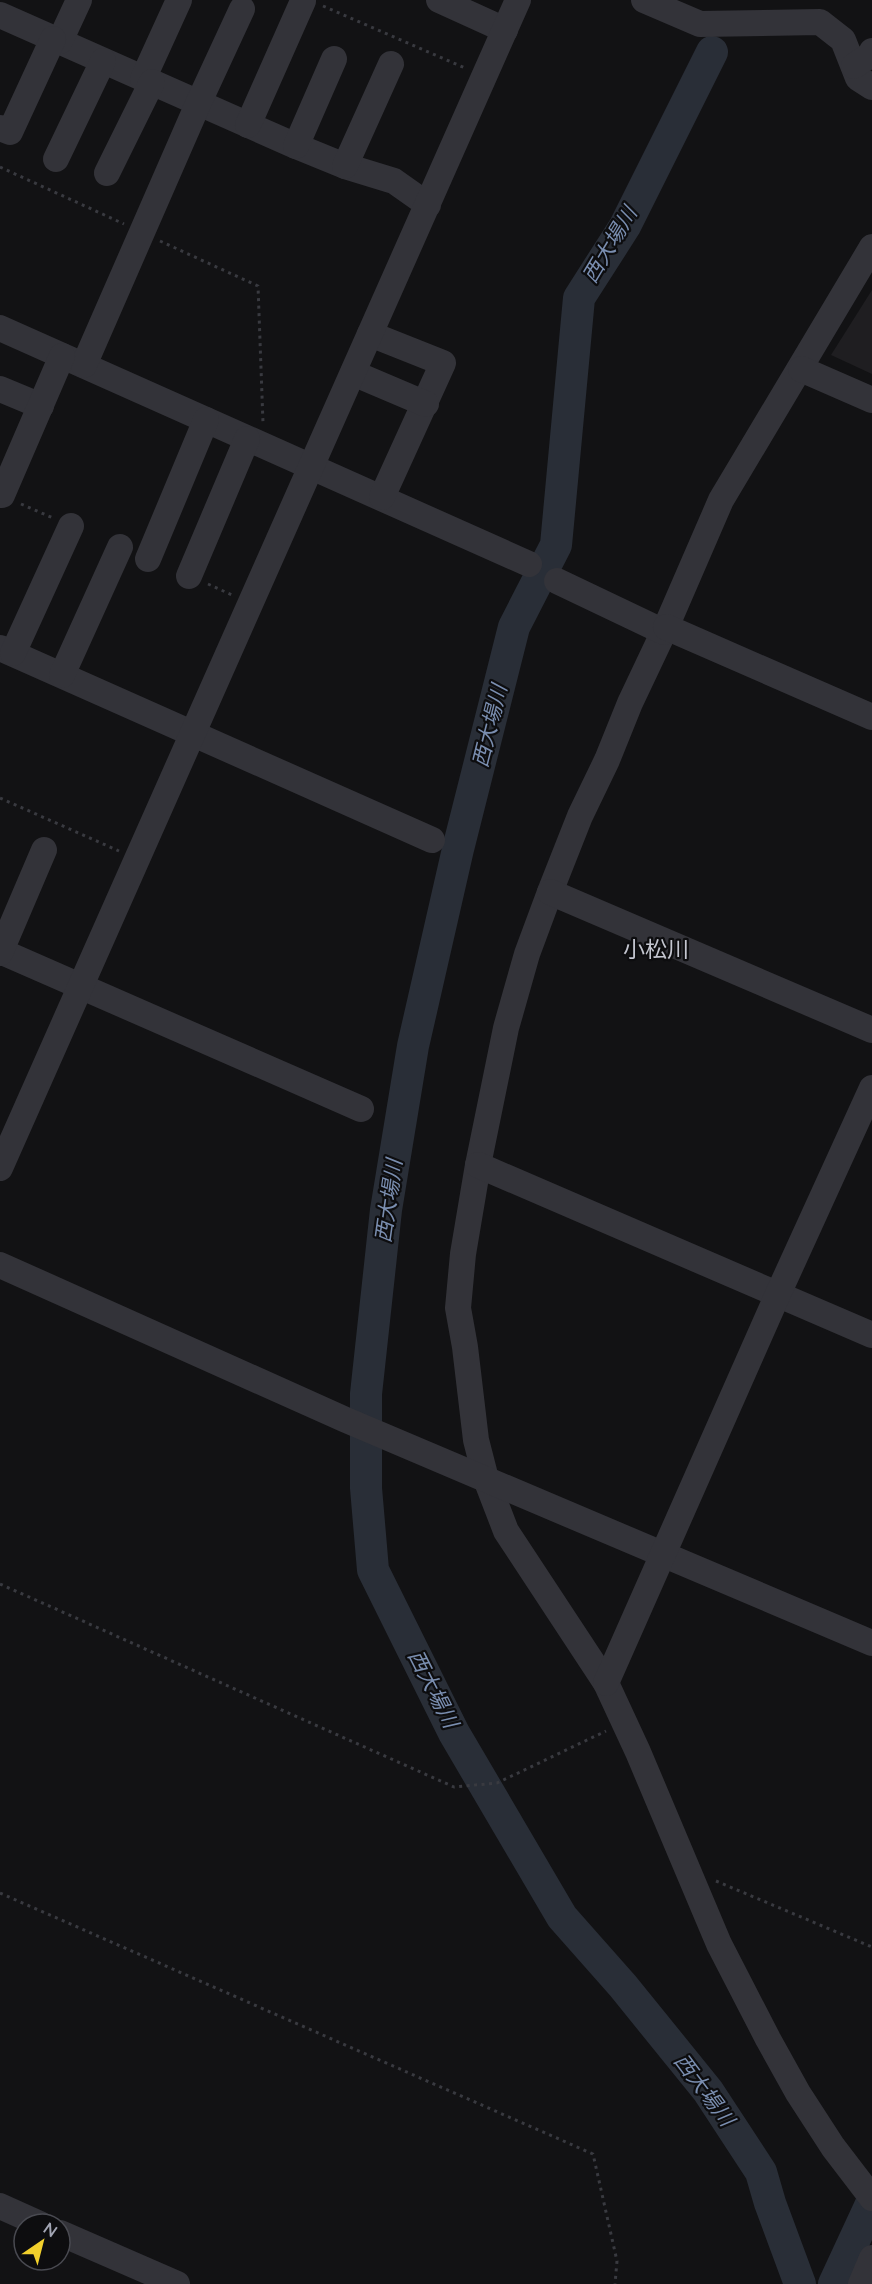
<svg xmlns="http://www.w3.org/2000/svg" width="872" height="2284" viewBox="0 0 872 2284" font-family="Lato,'Noto Sans JP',sans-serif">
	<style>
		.built { fill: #1f1e21 }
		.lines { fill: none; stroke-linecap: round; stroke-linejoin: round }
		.river { stroke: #292e37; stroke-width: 32 }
		.path { stroke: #393a40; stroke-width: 3; stroke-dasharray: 3 4.5; stroke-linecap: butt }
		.minor { stroke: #333339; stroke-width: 26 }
		.labels { text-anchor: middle; stroke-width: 4.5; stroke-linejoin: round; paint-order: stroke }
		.water-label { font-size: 21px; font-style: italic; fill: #7a8eb0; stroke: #0d0d0f }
		.quarter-label { font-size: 22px; fill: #c4c6d0; stroke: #0d0d0f }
	</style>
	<rect width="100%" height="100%" fill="#121214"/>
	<polygon class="built" points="872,290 872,374 831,355"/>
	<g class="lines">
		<g class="river">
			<polyline points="712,52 625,226 579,298 556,545 514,627 458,849 413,1046 386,1210 366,1394 366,1488 373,1570 454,1733 562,1917 623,1986 708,2091 761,2172 770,2203 800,2284"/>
			<polyline points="834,2284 872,2202"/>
		</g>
		<g class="path">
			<polyline points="323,6 465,68"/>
			<polyline points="0,167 124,224"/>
			<polyline points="160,241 258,286 263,423"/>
			<polyline points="21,504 53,518"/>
			<polyline points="208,584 232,595"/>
			<polyline points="0,798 119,851"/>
			<polyline points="0,1584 454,1787 497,1783 606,1731"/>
			<polyline points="716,1881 872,1947"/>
			<polyline points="0,1893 593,2154 617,2261 615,2284"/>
		</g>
		<g class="minor">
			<polyline points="439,0 505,30"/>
			<polyline points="644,0 700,24 820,22 843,40 858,78 872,87"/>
			<polyline points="0,15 296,146 345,166 394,181 428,205"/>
			<polyline points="60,41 79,0"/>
			<polyline points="854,66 870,55 872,51"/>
			<polyline points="143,79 179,0"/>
			<polyline points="248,125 303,1"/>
			<polyline points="0,128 10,132 53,39"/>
			<polyline points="296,146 334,59"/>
			<polyline points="56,159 103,61"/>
			<polyline points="345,166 391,64"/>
			<polyline points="107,173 152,82"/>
			<polyline points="872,247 721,500 666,627 630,703 607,760 580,816 550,892 527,954 506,1028 478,1165 463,1254 458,1308 465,1347 476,1440 486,1479 506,1531 606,1683 638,1752 719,1944 768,2039 798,2093 833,2147 872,2198"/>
			<polyline points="0,328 529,564"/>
			<polyline points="370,334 443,363 382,497"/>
			<polyline points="84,365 198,104 242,9"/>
			<polyline points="801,369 872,400"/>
			<polyline points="353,373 426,404"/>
			<polyline points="0,389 41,406"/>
			<polyline points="2,495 62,356"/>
			<polyline points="148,559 206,420"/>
			<polyline points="189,576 247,439"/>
			<polyline points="557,581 664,632"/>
			<polyline points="666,627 872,717"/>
			<polyline points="0,648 432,840"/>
			<polyline points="13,653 71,526"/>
			<polyline points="62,675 120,547"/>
			<polyline points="550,892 872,1030"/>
			<polyline points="0,951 361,1109"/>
			<polyline points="0,953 44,850"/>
			<polyline points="478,1165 872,1335"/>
			<polyline points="0,1168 518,0"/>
			<polyline points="0,1265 346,1420 872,1643"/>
			<polyline points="606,1683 778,1294 872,1088"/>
			<polyline points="0,2206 40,2224"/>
			<polyline points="60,2233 177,2284"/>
			<polyline points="861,2284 872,2258"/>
		</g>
	</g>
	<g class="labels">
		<g class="water-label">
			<text transform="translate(610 245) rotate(-59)" y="7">西大場川</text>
			<text transform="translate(490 726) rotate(-76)" y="7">西大場川</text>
			<text transform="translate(389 1201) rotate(-82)" y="7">西大場川</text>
			<text transform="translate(433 1689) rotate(63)" y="7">西大場川</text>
			<text transform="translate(704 2090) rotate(53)" y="7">西大場川</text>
		</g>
		<g class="quarter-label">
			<text x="656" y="957">小松川</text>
		</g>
	</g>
	<g transform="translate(42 2242) rotate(35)"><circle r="28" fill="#0d0d0f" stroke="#494a51" stroke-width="1.5"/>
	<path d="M0-4.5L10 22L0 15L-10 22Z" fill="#f2d02c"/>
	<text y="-9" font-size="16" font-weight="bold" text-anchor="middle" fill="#a3a6b4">N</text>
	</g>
</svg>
